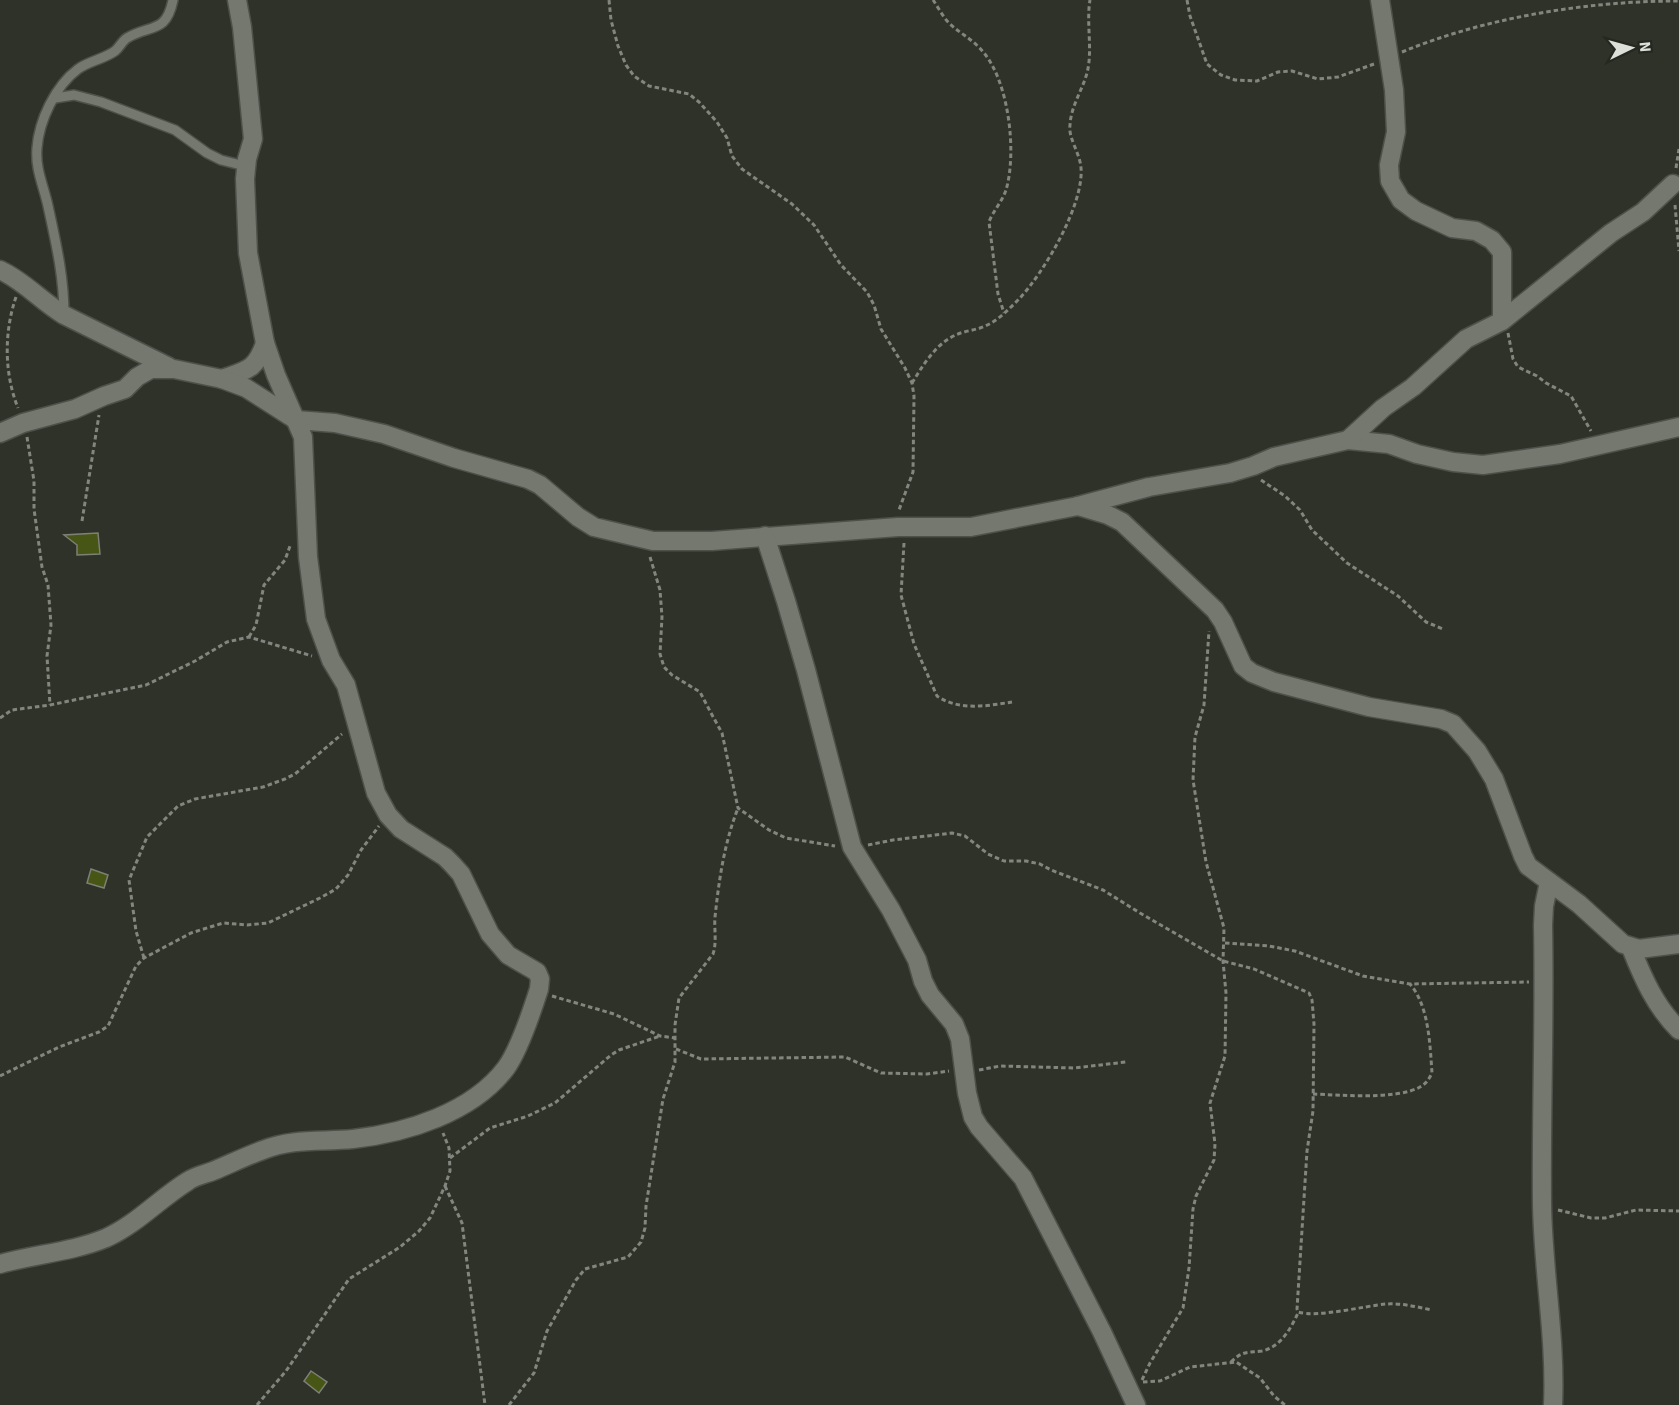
<svg xmlns="http://www.w3.org/2000/svg" width="1679" height="1405" viewBox="0 0 1679 1405" font-family="'Source Sans 3',sans-serif">
	<style>
		.building { fill: #475615; stroke: #7d8076; stroke-width: 1.5 }
		.lines { fill: none; stroke-linecap: round; stroke-linejoin: round }
		.lane-casing { stroke: #4e504a; stroke-width: 12 }
		.street-casing { stroke: #4e504a; stroke-width: 21 }
		.path { stroke: #83867e; stroke-width: 3; stroke-dasharray: 4.5 3; stroke-linecap: butt }
		.lane { stroke: #74786e; stroke-width: 9 }
		.street { stroke: #74786e; stroke-width: 18 }
	</style>
	<rect width="100%" height="100%" fill="#2f3229"/>
	<g class="building">
		<polygon points="98,533 100,554 77,555 77,545 64,535"/>
		<polygon points="91,869 108,875 104,888 87,883"/>
		<polygon points="311,1371 327,1382 319,1393 304,1381"/>
	</g>
	<g class="lines">
		<g class="lane-casing">
			<g id="lane">
				<polyline points="55,98 74,95 101,102 175,130 207,153 221,160 245,166"/>
				<path d="M64,315C64,277 56,243 48,206C44,187 35,169 37,148C39,121 55,86 78,69C89,61 104,59 115,51C120,47 122,41 127,38C151,24 166,34 173,0"/>
			</g>
		</g>
		<g class="street-casing">
			<g id="street">
				<polyline points="1380,0 1394,90 1396,132 1389,165 1390,181 1401,200 1416,211 1452,228 1476,231 1492,240 1502,252 1502,321"/>
				<path d="M0,270C24,281 41,301 64,315L169,367"/>
				<path d="M222,379C247,370 256,370 265,343"/>
				<polyline points="0,433 23,423 75,409 104,396 125,389 137,377 151,369 174,369 222,379 246,388 296,420 335,423 384,434 454,458 528,479 540,485 578,517 594,527 653,541 712,541 898,527 971,527 1078,506 1149,487 1230,473 1253,466 1274,457 1348,440 1389,444 1417,454 1453,462 1483,465 1560,454 1679,427"/>
				<polyline points="1348,440 1383,408 1413,387 1466,339 1502,321 1611,233 1643,212 1673,184"/>
				<polyline points="1078,506 1108,515 1122,522 1215,610 1223,622 1243,666 1252,673 1274,682 1369,707 1441,719 1453,724 1477,751 1494,779 1523,856 1528,866 1579,904 1623,944 1639,949 1679,944"/>
				<polyline points="765,536 786,601 806,670 852,847 891,910 917,960 923,981 930,995 954,1024 960,1039 967,1093 973,1117 979,1127 1023,1178 1102,1332 1136,1405"/>
				<path d="M1549,882L1544,906L1543,925C1545,1018 1541,1111 1542,1204C1543,1271 1556,1338 1553,1405"/>
				<path d="M1631,948C1643,978 1655,1006 1679,1030"/>
				<path d="M0,1264C35,1254 72,1252 106,1238C137,1224 159,1199 188,1181C195,1176 205,1174 213,1171C230,1164 246,1156 263,1150C292,1138 322,1142 353,1139C406,1133 472,1113 506,1068C519,1050 532,1011 539,989L540,979L537,972L508,955L490,934L461,874L452,864L445,857L401,829L388,815L376,793L346,685L331,660L316,619L308,557L303,437L276,375L265,343L248,253L245,179L247,159L253,139L242,27L237,0"/>
			</g>
		</g>
		<g class="path">
			<polyline points="609,0 611,20 618,46 626,65 634,76 649,86 689,94 699,102 717,122 727,138 732,156 742,169 792,204 814,225 841,265 867,292 874,305 881,329 905,368 912,383 914,396 913,472 899,510"/>
			<path d="M933,0C938,7 943,17 949,23C960,34 972,38 984,53C1009,83 1017,153 1006,190C1002,202 993,211 989,222L998,294L1004,313"/>
			<polyline points="1187,0 1190,16 1207,64 1221,75 1235,80 1257,81 1278,72 1292,71 1318,79 1338,77 1374,64"/>
			<path d="M1402,52C1487,17 1588,1 1679,1"/>
			<polyline points="1676,168 1679,149"/>
			<polyline points="1675,205 1679,251"/>
			<path d="M16,297C4,332 4,373 18,408"/>
			<polyline points="1508,333 1513,359 1518,367 1537,376 1546,383 1571,396 1591,431"/>
			<path d="M912,383C922,367 933,348 950,338C959,332 970,331 980,328C996,323 1008,310 1020,298C1044,272 1084,205 1081,168C1080,153 1068,138 1070,125C1071,106 1082,91 1087,73C1093,50 1086,24 1090,0"/>
			<polyline points="27,437 34,481 34,509 42,567 48,585 51,625 47,656 50,705"/>
			<polyline points="1261,480 1285,496 1300,510 1312,530 1347,563 1398,596 1426,622 1443,629"/>
			<polyline points="82,521 99,415"/>
			<path d="M904,543L901,595L914,644L937,696C959,711 987,706 1012,702"/>
			<polyline points="650,557 660,590 662,617 660,654 664,667 672,675 700,692 711,713 722,733 738,808 769,830 786,838 835,846"/>
			<polyline points="249,637 256,625 264,585 285,560 290,546"/>
			<polyline points="0,718 12,710 50,705 146,685 195,661 227,642 249,637 312,656"/>
			<path d="M868,845L893,840L952,833L965,836L988,854L1004,861H1026L1040,864L1051,870L1103,890L1140,913L1223,961L1254,969L1309,993L1312,1000L1314,1024L1313,1111L1307,1151L1297,1309L1298,1312C1317,1318 1364,1306 1386,1304C1402,1303 1417,1307 1432,1310"/>
			<polyline points="1225,943 1269,946 1295,951 1363,976 1410,984 1529,982"/>
			<polyline points="144,958 136,931 129,880 147,837 178,806 195,799 263,787 285,779 295,774 342,734"/>
			<polyline points="552,996 614,1014 660,1036 675,1038"/>
			<polyline points="676,1049 701,1059 845,1057 881,1073 927,1074 949,1071"/>
			<polyline points="979,1070 1000,1066 1074,1068 1126,1062"/>
			<polyline points="0,1076 59,1047 99,1032 108,1026 136,966 144,958 191,933 223,923 247,925 268,923 320,898 336,889 348,875 361,850 379,826"/>
			<path d="M1313,1094C1341,1095 1396,1100 1420,1087C1426,1084 1429,1079 1432,1073C1430,1045 1429,1006 1410,984"/>
			<polyline points="450,1158 490,1128 528,1116 555,1103 611,1055 619,1050 660,1036"/>
			<polyline points="445,1186 462,1223 485,1405"/>
			<polyline points="1558,1210 1591,1218 1605,1218 1636,1210 1679,1211"/>
			<path d="M1231,1362C1243,1350 1248,1353 1262,1351C1281,1347 1291,1328 1298,1313"/>
			<polyline points="1142,1380 1150,1363 1183,1308 1189,1268 1193,1209 1196,1196 1214,1160 1215,1144 1210,1103 1225,1056 1226,993 1223,961 1224,928 1206,862 1193,780 1195,737 1204,705 1209,631"/>
			<polyline points="1143,1382 1160,1381 1190,1367 1236,1362 1260,1378 1274,1396 1285,1405"/>
			<polyline points="257,1405 286,1371 349,1279 400,1247 419,1231 430,1218 445,1186 450,1171 449,1148 443,1133"/>
			<path d="M509,1405L534,1373L547,1331L576,1280L585,1269L628,1257L641,1242L645,1228L646,1206L663,1099L675,1062V1025L679,998L713,954C717,942 714,930 715,917C719,880 724,844 738,808"/>
		</g>
		<use href="#lane" class="lane"/>
		<use href="#street" class="street"/>
	</g>
	<g transform="translate(1631 48) rotate(85)" stroke="#252820" stroke-width="4.5" paint-order="stroke">
	<path d="M0-4.5L10 22L0 15L-10 22Z" fill="#dddfd9"/>
	<text y="-9" font-size="16" font-weight="bold" text-anchor="middle" fill="#dddfd9">N</text>
	</g>
</svg>
